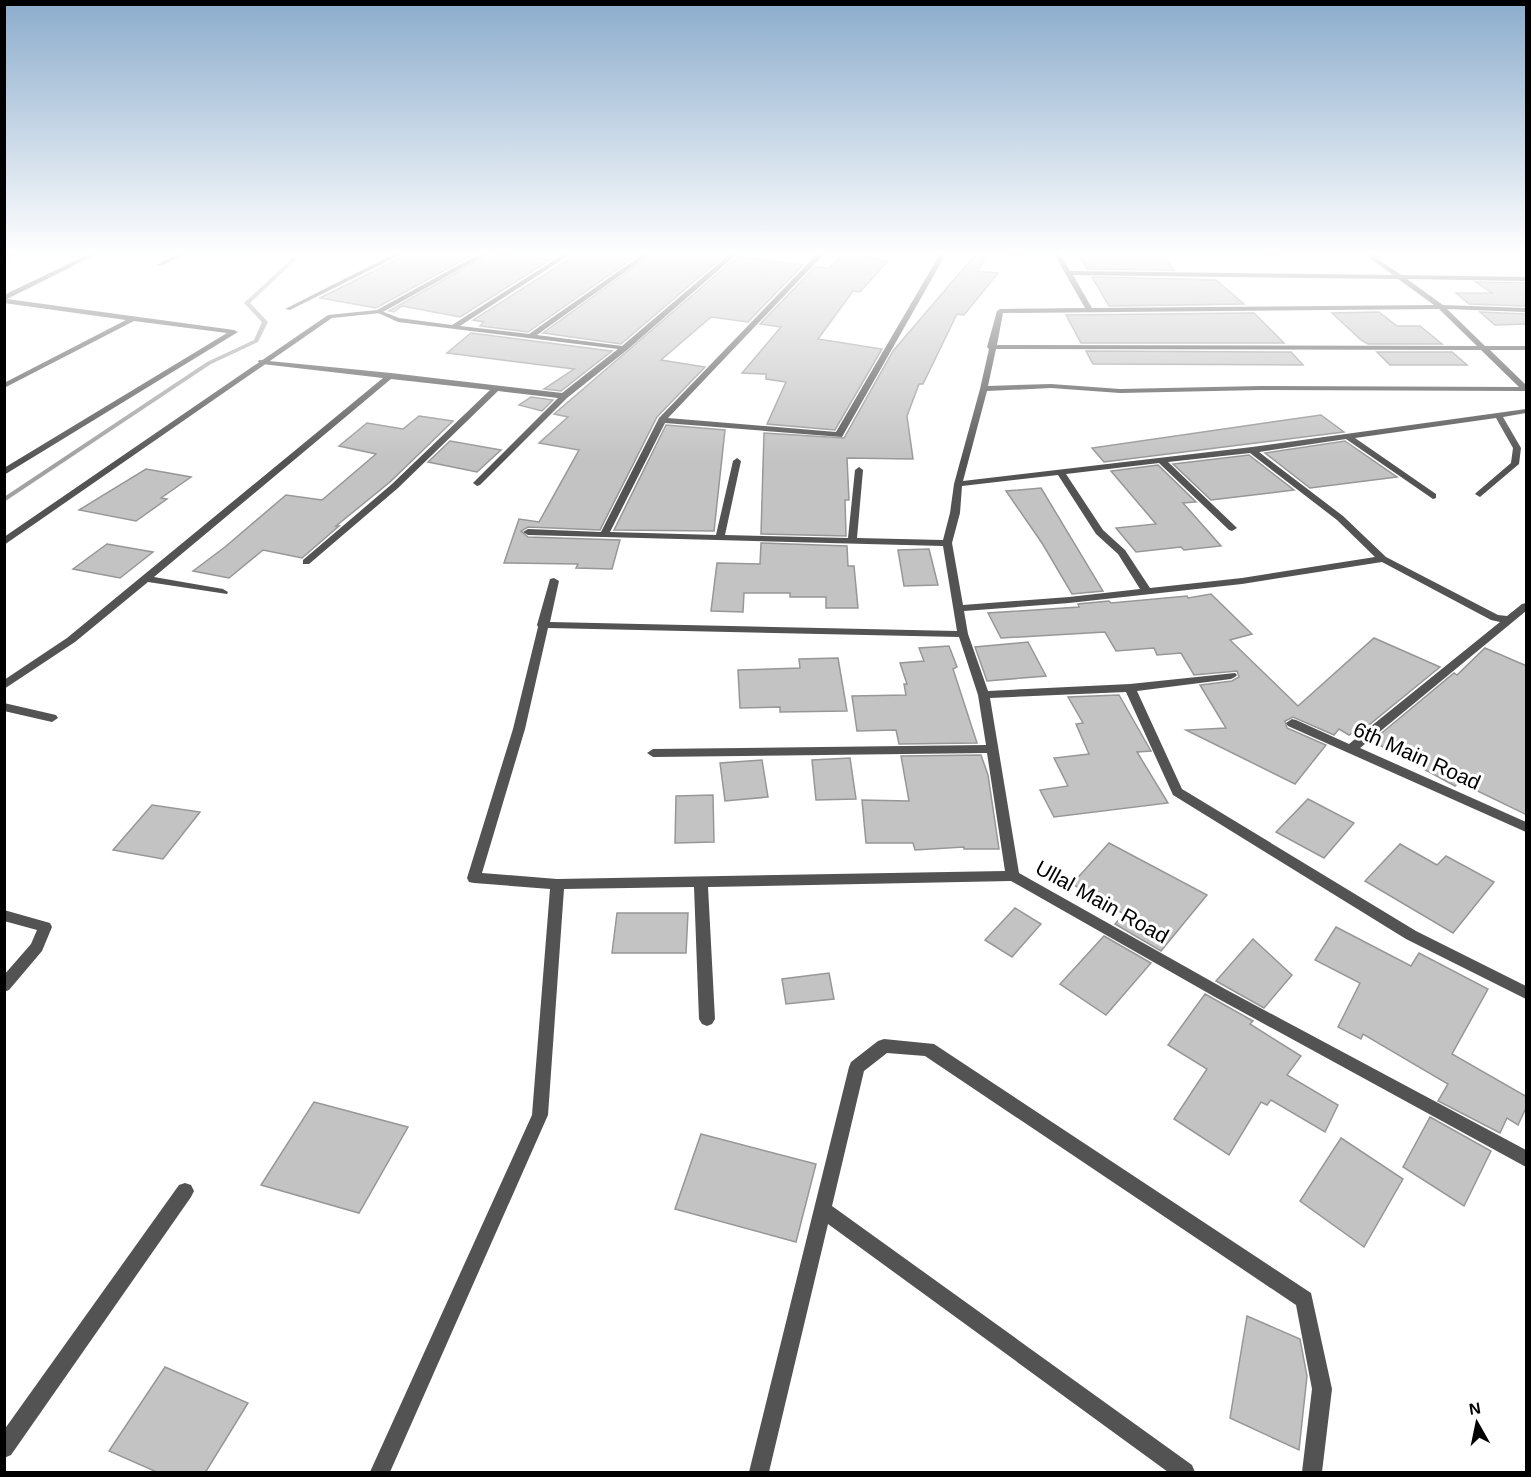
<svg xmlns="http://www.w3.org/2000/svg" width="1531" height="1477" viewBox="0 0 1531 1477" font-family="Arial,sans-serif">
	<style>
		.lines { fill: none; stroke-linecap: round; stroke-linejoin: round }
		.stream { fill: #a1a1a1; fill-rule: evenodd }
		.building { fill: #c3c3c3; stroke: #979797; stroke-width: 1.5 }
		.minor { fill: #535353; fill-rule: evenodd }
		.tertiary { fill: #535353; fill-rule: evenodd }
		.labels { text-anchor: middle; stroke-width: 6; stroke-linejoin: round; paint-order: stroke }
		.street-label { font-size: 21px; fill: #000; stroke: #fff }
	</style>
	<rect width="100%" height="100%" fill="#fff"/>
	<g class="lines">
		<polygon class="stream" points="297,254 302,254 250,303 268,322 258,342 211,364 4,502 4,497 207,362 254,340 262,322 244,303"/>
	</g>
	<g class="building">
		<polygon points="408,254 474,254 376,308 320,298"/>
		<polygon points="489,254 512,254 550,260 460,317 402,306 394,312 389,311"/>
		<polygon points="577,254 639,254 528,332 480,326 484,322 473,320"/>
		<polygon points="652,254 725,255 621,344 543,333"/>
		<polygon points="844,254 888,261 860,292 853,291 818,339 882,349 835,430 767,424 786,382 766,379 766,374 742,373 781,327 760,324 815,267 829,268"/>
		<polygon points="976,254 985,258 978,271 998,273 964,315 957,314 923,384 919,384 907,416 913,459 847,458 849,500 845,500 846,536 761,534 764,433 844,438 893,351"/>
		<polygon points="1078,254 1163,255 1174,270 1087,269"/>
		<polygon points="737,257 803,265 748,322 711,317 661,360 705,367 657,417 600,530 528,527 521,531 528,537 620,540 612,569 576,568 578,564 504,563 519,519 539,522 579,450 539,443 568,417 554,414"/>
		<polygon points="1092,277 1216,280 1244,304 1109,306"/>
		<polygon points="1476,282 1527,283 1527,306 1469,304 1456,293 1492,293"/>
		<polygon points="1379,312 1397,326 1420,326 1442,344 1368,344 1361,340 1332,313"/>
		<polygon points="1480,312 1527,314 1527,324 1495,325"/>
		<polygon points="1254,313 1284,343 1081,343 1066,315"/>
		<polygon points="471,333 612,351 561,391 544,389 574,369 447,353"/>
		<polygon points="1086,351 1291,352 1303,365 1093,364"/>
		<polygon points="1377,352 1452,352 1467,365 1390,365"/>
		<polygon points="531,397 553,400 542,411 519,405"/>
		<polygon points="1321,415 1344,432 1104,462 1092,448"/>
		<polygon points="419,416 453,421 390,482 336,526 339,526 302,558 263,550 229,578 193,571 225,547 286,495 322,500 376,454 339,446 367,423 403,429"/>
		<polygon points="666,425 725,430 714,531 614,530"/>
		<polygon points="450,441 501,450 477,472 428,462"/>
		<polygon points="1345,441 1397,477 1310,488 1265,453"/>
		<polygon points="1249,455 1294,490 1211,500 1173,464"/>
		<polygon points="1158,465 1196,502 1183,503 1221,546 1184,550 1181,547 1136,552 1116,528 1156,524 1111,471"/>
		<polygon points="146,469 191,477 161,498 167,499 136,521 79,510"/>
		<polygon points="1041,488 1103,591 1072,594 1042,543 1006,491"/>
		<polygon points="761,543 847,546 848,566 854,566 858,608 826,608 826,597 790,597 790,593 744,593 743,612 711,611 717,563 760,564"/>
		<polygon points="107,544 153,552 120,578 73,569"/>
		<polygon points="929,549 938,585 904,586 898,550"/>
		<polygon points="1211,594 1252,634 1230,640 1298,706 1374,638 1440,667 1359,733 1355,731 1349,735 1339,729 1334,735 1293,717 1285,721 1287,728 1326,745 1295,784 1186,730 1226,728 1200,685 1232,681 1239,677 1237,671 1194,675 1181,653 1157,655 1154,648 1116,651 1105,632 1001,638 988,613 1079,607 1078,604 1109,601 1111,603 1187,596 1188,598"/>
		<polygon points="1028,642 1046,676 987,681 975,647"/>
		<polygon points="949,646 957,667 953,669 977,743 899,744 896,730 857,731 852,696 906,695 904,684 907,684 900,663 924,661 919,648"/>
		<polygon points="1485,648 1527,666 1527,815 1459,782 1455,786 1372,741 1454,673 1457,675"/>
		<polygon points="838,658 847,711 780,712 780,707 740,708 738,670 800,668 799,659"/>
		<polygon points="1119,695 1151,751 1137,752 1168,803 1054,817 1040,790 1068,786 1054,758 1089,754 1076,724 1083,723 1068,697"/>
		<polygon points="981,755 988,775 999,849 964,849 964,847 915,850 913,843 866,843 862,800 909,801 901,756"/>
		<polygon points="850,758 856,799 816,800 812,760"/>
		<polygon points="762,760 768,797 725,801 720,763"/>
		<polygon points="713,795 714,842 675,843 676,796"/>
		<polygon points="1308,799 1354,823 1324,858 1276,832"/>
		<polygon points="152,805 200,812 163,859 113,850"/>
		<polygon points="1109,843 1207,895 1161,951 1115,924 1124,914 1072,884"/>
		<polygon points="1400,844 1437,865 1446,856 1494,882 1453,933 1365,881"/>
		<polygon points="1015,908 1041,924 1012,957 985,940"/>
		<polygon points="617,913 688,913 686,953 612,953"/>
		<polygon points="1336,927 1411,966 1419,953 1488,989 1452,1054 1527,1097 1527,1106 1518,1125 1507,1118 1500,1133 1438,1101 1448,1084 1363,1034 1361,1039 1338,1027 1360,983 1315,960"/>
		<polygon points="1104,936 1151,963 1106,1015 1060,984"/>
		<polygon points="1253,939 1292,975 1264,1008 1216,981"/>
		<polygon points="829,973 834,999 786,1004 782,979"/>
		<polygon points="1205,994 1253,1021 1250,1024 1301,1056 1287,1075 1338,1105 1325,1132 1271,1100 1267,1105 1261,1102 1229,1155 1174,1119 1207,1069 1168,1045"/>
		<polygon points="314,1102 408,1127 359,1213 261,1185"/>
		<polygon points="1430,1117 1491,1151 1464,1206 1403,1167"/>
		<polygon points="701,1134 816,1164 796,1242 675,1209"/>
		<polygon points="1341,1138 1403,1179 1364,1247 1300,1201"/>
		<polygon points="1247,1316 1300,1339 1307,1376 1299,1450 1230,1418"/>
		<polygon points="165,1367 248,1403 205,1473 159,1473 109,1451"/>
	</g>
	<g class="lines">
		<g class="minor">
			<polygon points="8,254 16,254 4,260 4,255"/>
			<polygon points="89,254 97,254 7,299 234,330 238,332 4,475 4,468 227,333 134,321 4,388 4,383 126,320 4,303 4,295"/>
			<polygon points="177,254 185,254 161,266 156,265"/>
			<polygon points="394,254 402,254 290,310 285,309"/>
			<polygon points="564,254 571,254 460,326 529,334 643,254 650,254 537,335 622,346 730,254 737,254 627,350 567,398 480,485 477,486 473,483 558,398 498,391 398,488 309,564 303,564 303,560 392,484 490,390 391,379 154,577 223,589 228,592 227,594 148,582 75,642 4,689 4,680 67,638 383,378 262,364 258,362 259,360 391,373 562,393 618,349 398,322 376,312 379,310 399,318 452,325"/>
			<path d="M817,254H824L668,418L836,432L940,254H946L842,437L665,423L610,532L716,535L733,461L737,458L741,461L725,535L848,538L855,470L859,467L863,470L857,538L943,540L950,513L954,484L980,389L989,349L987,347L997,311L1000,309L1085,308L1054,254H1060L1070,271L1393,275L1364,254H1371L1401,275L1526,277V281L1407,279L1443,305L1526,308V312L1447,309L1485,346H1526V350H1490L1526,385V391L1260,390L1120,393L1051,388L987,391L963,481L1252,447L1526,409V413L1503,417L1521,448L1519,464L1480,497L1475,494L1477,492L1511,463L1513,448L1496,418L1355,438L1436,494V498L1433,499L1346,439L1259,452L1343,516L1386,557L1498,615L1507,616L1522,604L1526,603V611L1360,748L1526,822V832L1288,726L1286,723L1292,719L1296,720L1349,744L1500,622L1491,620L1382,562L1242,584L1069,603L964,611L968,634L988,691L1130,684L1235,673L1237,675L1235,677L1231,679L1137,691L1182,789L1416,931L1526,986V999L1406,939L1173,795L1126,692L990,698L1019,873L1225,989L1526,1150V1167L1215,997L1011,881L708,887L715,1019L712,1024L707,1026L702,1024L699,1019L694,887L564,889L548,1115L390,1472H370L532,1115L550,889L474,883L469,882L467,878L513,729L538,627L537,625L550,579L554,578L559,581L550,622L957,631L943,546L528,535L523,532L528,529L601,532L659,418ZM1073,275L1398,279L1434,305L1092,308ZM1439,309L1477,346L997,345L1003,313ZM996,349L1481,350L1519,387L1260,386L1120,389L1051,384L988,386ZM1250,453L1337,520L1375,557L1242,578L1150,588L1125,550L1103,530L1066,474L1159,463L1229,530L1232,531L1237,528L1235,526L1168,462ZM1058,475L1096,534L1118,554L1140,589L1069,597L963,605L952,543L960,513L962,486ZM548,628L959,637L978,695L986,745L653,749L647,753L653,757L987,753L1005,871L557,879L482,873L525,729Z"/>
			<polygon points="4,703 56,715 58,718 52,722 4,711"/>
			<polygon points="4,910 50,923 52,927 42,951 9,990 4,992 4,975 31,944 37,930 4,921"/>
			<polygon points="884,1039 934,1044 1311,1293 1332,1389 1322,1472 1302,1472 1312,1389 1296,1305 925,1056 887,1053 864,1071 832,1206 1192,1465 1195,1472 1168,1472 828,1224 769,1472 749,1472 849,1067 851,1062 878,1041"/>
			<polygon points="185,1183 191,1185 194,1191 191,1197 11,1455 4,1458 4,1430 179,1185"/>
		</g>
		<polygon class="tertiary" points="479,254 487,254 381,313 332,318 4,545 4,537 328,315 377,310"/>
	</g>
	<linearGradient id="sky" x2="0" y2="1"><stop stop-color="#8baccc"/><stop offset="0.55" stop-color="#fff"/><stop offset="1" stop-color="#fff" stop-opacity="0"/></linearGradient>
	<rect width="1531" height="461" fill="url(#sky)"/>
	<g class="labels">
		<g class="street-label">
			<text transform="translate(1417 756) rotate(24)" y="7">6th Main Road</text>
			<text transform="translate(1102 902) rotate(29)" y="7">Ullal Main Road</text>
		</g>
	</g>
	<rect width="1531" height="1477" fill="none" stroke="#000000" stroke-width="12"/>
	<g transform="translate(1477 1423) rotate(351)" stroke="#ffffff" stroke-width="4.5" paint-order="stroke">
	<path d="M0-4.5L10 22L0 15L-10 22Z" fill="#000000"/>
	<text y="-9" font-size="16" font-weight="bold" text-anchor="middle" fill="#000000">N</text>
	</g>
</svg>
